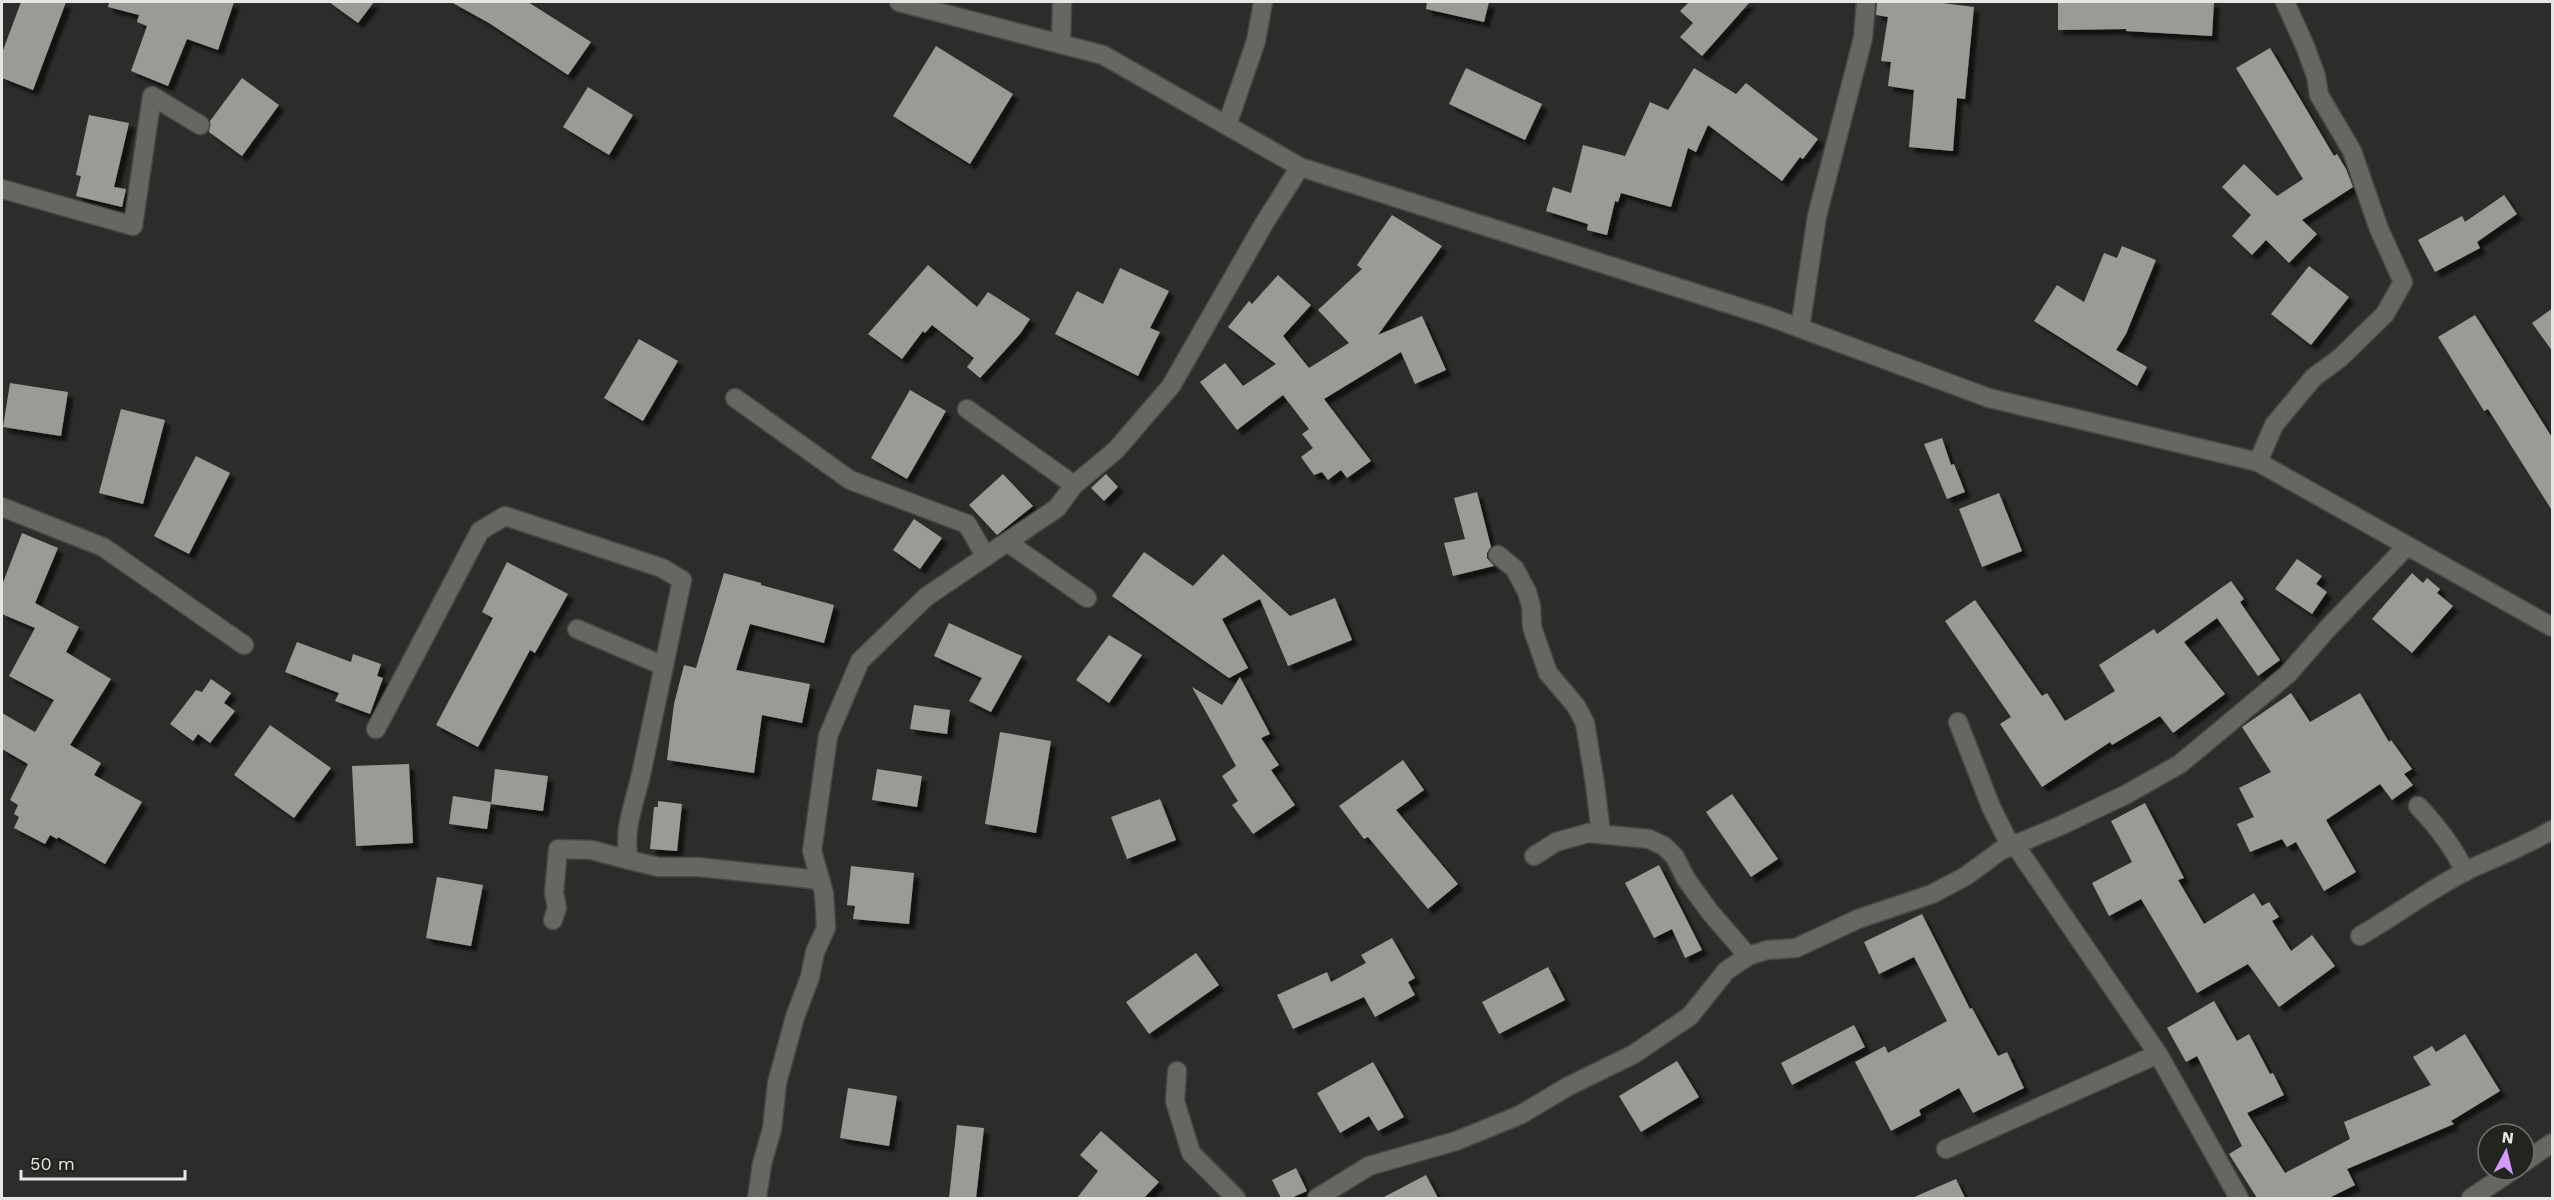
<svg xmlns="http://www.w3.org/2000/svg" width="2554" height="1200" viewBox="0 0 2554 1200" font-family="'Work Sans',sans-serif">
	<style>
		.building { fill: #999b97; filter: url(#shadow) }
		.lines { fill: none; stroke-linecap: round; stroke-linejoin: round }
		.minor-casing { stroke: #464845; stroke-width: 21 }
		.minor { stroke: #656763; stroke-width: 18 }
	</style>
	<defs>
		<filter id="shadow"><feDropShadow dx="5.5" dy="5.5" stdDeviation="1.5" flood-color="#0009"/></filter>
	</defs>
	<rect width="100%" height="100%" fill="#2c2d2a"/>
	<g class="building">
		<polygon points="21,2 66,2 33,90 2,78 2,53"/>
		<polygon points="109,2 234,2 218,50 187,39 168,86 131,71 147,26 137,22 139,15 108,7"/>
		<polygon points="329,2 374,2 358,23"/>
		<polygon points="451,2 528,2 591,42 568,75 489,23"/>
		<polygon points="1427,2 1489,2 1484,22 1426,9"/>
		<polygon points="1689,2 1750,2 1702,56 1680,37 1693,23 1680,11"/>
		<polygon points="1877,2 1935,2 1974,7 1965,99 1957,98 1953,151 1909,147 1914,90 1888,86 1891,62 1881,61 1888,17 1876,15"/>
		<polygon points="2058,2 2214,2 2212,36 2126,31 2126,29 2058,30"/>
		<polygon points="936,46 1013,94 970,164 893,116"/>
		<polygon points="2270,48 2334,156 2337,154 2346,169 2353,187 2302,220 2317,234 2289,263 2266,240 2252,255 2232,236 2251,215 2222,187 2244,164 2277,196 2303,179 2236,68"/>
		<polygon points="1466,68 1542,104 1525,140 1449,104"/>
		<polygon points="1694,68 1736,94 1746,83 1818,139 1803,159 1800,157 1782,181 1708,125 1696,152 1688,148 1671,207 1621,193 1618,202 1615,201 1607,235 1587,230 1588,224 1546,211 1553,187 1571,193 1583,145 1625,156 1650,102 1668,110"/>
		<polygon points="242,78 279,105 242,156 209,132 210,121"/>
		<polygon points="588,87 633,115 609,155 563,127"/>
		<polygon points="89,115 129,123 114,187 126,189 122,207 76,196 81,176 76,175"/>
		<polygon points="2504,195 2517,214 2477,242 2480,248 2435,272 2418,240 2462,216 2465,222"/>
		<polygon points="1392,215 1442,246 1378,335 1422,316 1446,370 1415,384 1401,352 1324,399 1371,461 1347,478 1341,470 1328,480 1322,472 1314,475 1301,457 1313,448 1302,434 1309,429 1283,395 1237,430 1200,382 1225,363 1243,386 1276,364 1228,327 1249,301 1252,304 1278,275 1311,305 1283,336 1309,368 1349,343 1318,310 1362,269 1357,265"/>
		<polygon points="2122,246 2156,260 2126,334 2116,350 2147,367 2137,386 2034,321 2057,285 2084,302 2104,253 2117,258"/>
		<polygon points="928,265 977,307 988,292 1030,319 1020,334 980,378 967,367 974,358 932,325 925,333 923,331 902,359 868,334"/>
		<polygon points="2309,266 2349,297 2311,345 2271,314"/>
		<polygon points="1120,268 1169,291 1150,328 1160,332 1138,376 1055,334 1077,291 1103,304"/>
		<polygon points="2553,308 2553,352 2532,323"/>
		<polygon points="2475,315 2553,439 2553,512 2488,409 2484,411 2438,337"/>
		<polygon points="639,339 678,361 643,421 604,398"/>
		<polygon points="10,383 68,392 61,436 3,427"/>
		<polygon points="910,390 946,411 907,479 871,458"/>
		<polygon points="121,409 165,420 143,504 99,493"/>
		<polygon points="1942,438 1951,465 1954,464 1965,492 1947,499 1924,444"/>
		<polygon points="196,456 230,473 189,554 154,536"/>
		<polygon points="1003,474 1033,506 997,535 969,505"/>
		<polygon points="1106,474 1118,487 1104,501 1091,488"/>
		<polygon points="1477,492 1491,547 1487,553 1487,558 1494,566 1453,576 1444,543 1465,539 1454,498"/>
		<polygon points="1999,493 2022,551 1982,567 1959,509"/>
		<polygon points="914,519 942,538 920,569 893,550"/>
		<polygon points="22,533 58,548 35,603 79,627 66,652 111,679 70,745 101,763 94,775 142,802 105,864 58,837 57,839 50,835 45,844 14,828 19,817 14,814 18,805 10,800 28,764 2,749 2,713 35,732 54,700 9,676 35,628 2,614 2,585"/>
		<polygon points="1144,552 1193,586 1223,554 1290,616 1335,598 1352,640 1288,666 1260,599 1222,619 1248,668 1229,678 1112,596"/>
		<polygon points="2297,559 2322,576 2316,584 2327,592 2312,614 2275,589"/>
		<polygon points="507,562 568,594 535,653 530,650 478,747 436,725 493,618 482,612"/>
		<polygon points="724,573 761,583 761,585 834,605 824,643 750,624 736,670 810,684 802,723 762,715 754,773 667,760 674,704 684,665 696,668"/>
		<polygon points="2412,573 2423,583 2427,578 2440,589 2437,593 2453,606 2412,653 2372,619"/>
		<polygon points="2231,581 2244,599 2240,602 2280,660 2258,676 2217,618 2184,642 2225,694 2173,733 2160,716 2112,745 2110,742 2042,787 2000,724 2011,717 1945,621 1975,600 2042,696 2047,693 2065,721 2115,691 2099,665 2154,629 2157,634"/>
		<polygon points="949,623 1022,656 991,712 969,701 982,678 934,656"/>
		<polygon points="1109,635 1142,655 1109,703 1076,680"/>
		<polygon points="297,642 351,662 353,654 381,664 377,676 383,678 370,714 335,701 339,693 285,672"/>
		<polygon points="1240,677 1270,734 1261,738 1279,765 1271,770 1295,805 1253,834 1232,805 1238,801 1222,776 1236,766 1192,687 1222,705"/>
		<polygon points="211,679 231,693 224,703 235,711 210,743 198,734 193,741 170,724 196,690 202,692"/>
		<polygon points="2291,693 2310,722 2360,693 2389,742 2391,740 2412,769 2404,774 2413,785 2392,800 2380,784 2326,820 2356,872 2324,891 2296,842 2287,847 2282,839 2250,852 2237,824 2254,817 2239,788 2271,772 2242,727"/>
		<polygon points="914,705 950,710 947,734 910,729"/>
		<polygon points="270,725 331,768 294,818 234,775"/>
		<polygon points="1000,732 1051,741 1036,833 985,824"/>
		<polygon points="1403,760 1424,790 1396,810 1458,884 1428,909 1368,837 1364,839 1339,806"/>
		<polygon points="409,764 413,843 356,846 352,766"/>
		<polygon points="495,769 548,776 543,811 491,804"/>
		<polygon points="877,769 922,776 917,807 872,800"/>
		<polygon points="1732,794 1778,859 1751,877 1706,812"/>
		<polygon points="453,796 491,802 487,829 449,824"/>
		<polygon points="1160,799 1176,840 1127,859 1111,817"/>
		<polygon points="658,801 682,804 677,851 650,849 654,807 658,807"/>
		<polygon points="2145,803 2184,878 2178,880 2204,924 2254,893 2262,906 2269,902 2279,917 2272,921 2291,951 2312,935 2335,966 2279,1007 2248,964 2197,993 2141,899 2109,916 2092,883 2132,862 2111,821"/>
		<polygon points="1659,865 1702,950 1685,958 1672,929 1654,938 1625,883"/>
		<polygon points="851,866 914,873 909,924 853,919 855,906 847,905"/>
		<polygon points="437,877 483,885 471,946 426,938"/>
		<polygon points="1922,914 1970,1009 1972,1008 1998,1056 2007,1052 2024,1088 1973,1113 1959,1088 1919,1110 1921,1115 1891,1131 1855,1062 1885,1046 1888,1053 1947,1021 1914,957 1879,974 1864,942"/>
		<polygon points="1392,938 1415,978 1408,982 1415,995 1375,1017 1364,997 1293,1029 1277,995 1327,972 1331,982 1366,963 1361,955"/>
		<polygon points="1196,953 1219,985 1149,1034 1126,1002"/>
		<polygon points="1548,967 1565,1000 1499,1034 1482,1002"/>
		<polygon points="2214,1001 2237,1041 2249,1034 2270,1074 2273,1073 2284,1095 2247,1113 2285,1173 2350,1139 2344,1122 2431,1085 2413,1057 2432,1046 2436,1052 2465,1034 2500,1091 2451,1121 2454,1124 2347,1169 2355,1185 2329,1198 2257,1198 2229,1154 2242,1146 2197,1056 2186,1062 2167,1028"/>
		<polygon points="1854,1025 1865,1047 1792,1085 1781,1063"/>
		<polygon points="1677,1061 1699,1097 1641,1132 1619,1096"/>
		<polygon points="1373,1062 1404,1117 1378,1131 1369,1116 1340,1133 1317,1093"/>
		<polygon points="848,1088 897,1096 889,1146 840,1138"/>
		<polygon points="957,1125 984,1128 976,1198 949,1198"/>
		<polygon points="1101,1131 1159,1182 1144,1198 1077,1198 1098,1171 1080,1155"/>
		<polygon points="1296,1168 1307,1191 1291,1198 1281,1198 1272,1180"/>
		<polygon points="1426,1175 1438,1198 1382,1198"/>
		<polygon points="1956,1179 1965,1198 1912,1198"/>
	</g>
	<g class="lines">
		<g class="minor-casing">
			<g id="minor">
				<polyline points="899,2 1103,55 1300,167 1770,317 1989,398 2258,462 2552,627"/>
				<polyline points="1061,44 1062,2"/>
				<polyline points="1227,125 1256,41 1263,2"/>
				<polyline points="2,189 133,226 152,96 200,125"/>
				<polyline points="1800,328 1817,216 1863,38 1866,2"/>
				<polyline points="735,398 850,480 967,524 986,557"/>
				<polyline points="967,409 1074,485"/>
				<polyline points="2258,462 2274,425 2314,377 2340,358 2385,314 2403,282 2379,229 2352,151 2319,95 2316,76 2305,46 2285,2"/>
				<polyline points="2,507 103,547 244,645"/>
				<polyline points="1007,542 1087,598"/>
				<polyline points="1498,555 1515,569 1527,592 1531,606 1532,627 1548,673 1576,706 1585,723 1595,784 1601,834"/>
				<polyline points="577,629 664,666"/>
				<polyline points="1958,722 1991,807 2007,839 2015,845 2158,1054"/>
				<path d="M376,729L480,531L505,516L662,568L682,580C669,643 655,706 642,770C636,800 622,829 629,860L658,867H698L820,880"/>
				<path d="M2418,806C2437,826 2454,848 2465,872"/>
				<polyline points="1534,856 1556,842 1588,833 1649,839 1664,846 1675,857 1686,879 1710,912 1748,956"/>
				<polyline points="553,920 557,908 554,893 558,849 592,850 629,860"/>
				<path d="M2360,936C2398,914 2433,887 2472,868C2499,856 2527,845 2552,830"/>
				<polyline points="1177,1071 1175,1101 1191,1153 1236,1198"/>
				<polyline points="1946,1149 2158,1054 2239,1198"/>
				<polyline points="2524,1162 2552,1143"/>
				<polyline points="757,1198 762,1164 772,1129 777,1083 795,1017 810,977 815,952 826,928 824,893 812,851 828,736 860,661 926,597 1057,508 1074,485 1116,450 1171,386 1265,222 1300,167"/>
				<polyline points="1317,1198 1369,1166 1456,1141 1520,1115 1567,1087 1634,1054 1690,1016 1726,971 1748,956 1767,950 1796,948 1858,919 1932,894 1966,876 2000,851 2062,825 2125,795 2180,764 2288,674 2329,627 2407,546"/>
				<polyline points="2471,1198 2513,1170"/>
			</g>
		</g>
		<use href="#minor" class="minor"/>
	</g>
	<rect width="2554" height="1200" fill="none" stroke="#e6e7e5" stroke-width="6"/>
	<g transform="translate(2506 1152) rotate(7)"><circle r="28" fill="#222420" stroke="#70726f" stroke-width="1.5"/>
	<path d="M0-4.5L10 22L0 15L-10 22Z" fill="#d39cfc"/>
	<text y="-9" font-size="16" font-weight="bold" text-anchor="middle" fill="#e6e7e5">N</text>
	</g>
	<path d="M21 1170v9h164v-9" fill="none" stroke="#e6e7e5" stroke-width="3"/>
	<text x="30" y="1170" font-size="18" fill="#e6e7e5" stroke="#222420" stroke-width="4.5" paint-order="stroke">50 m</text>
</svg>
